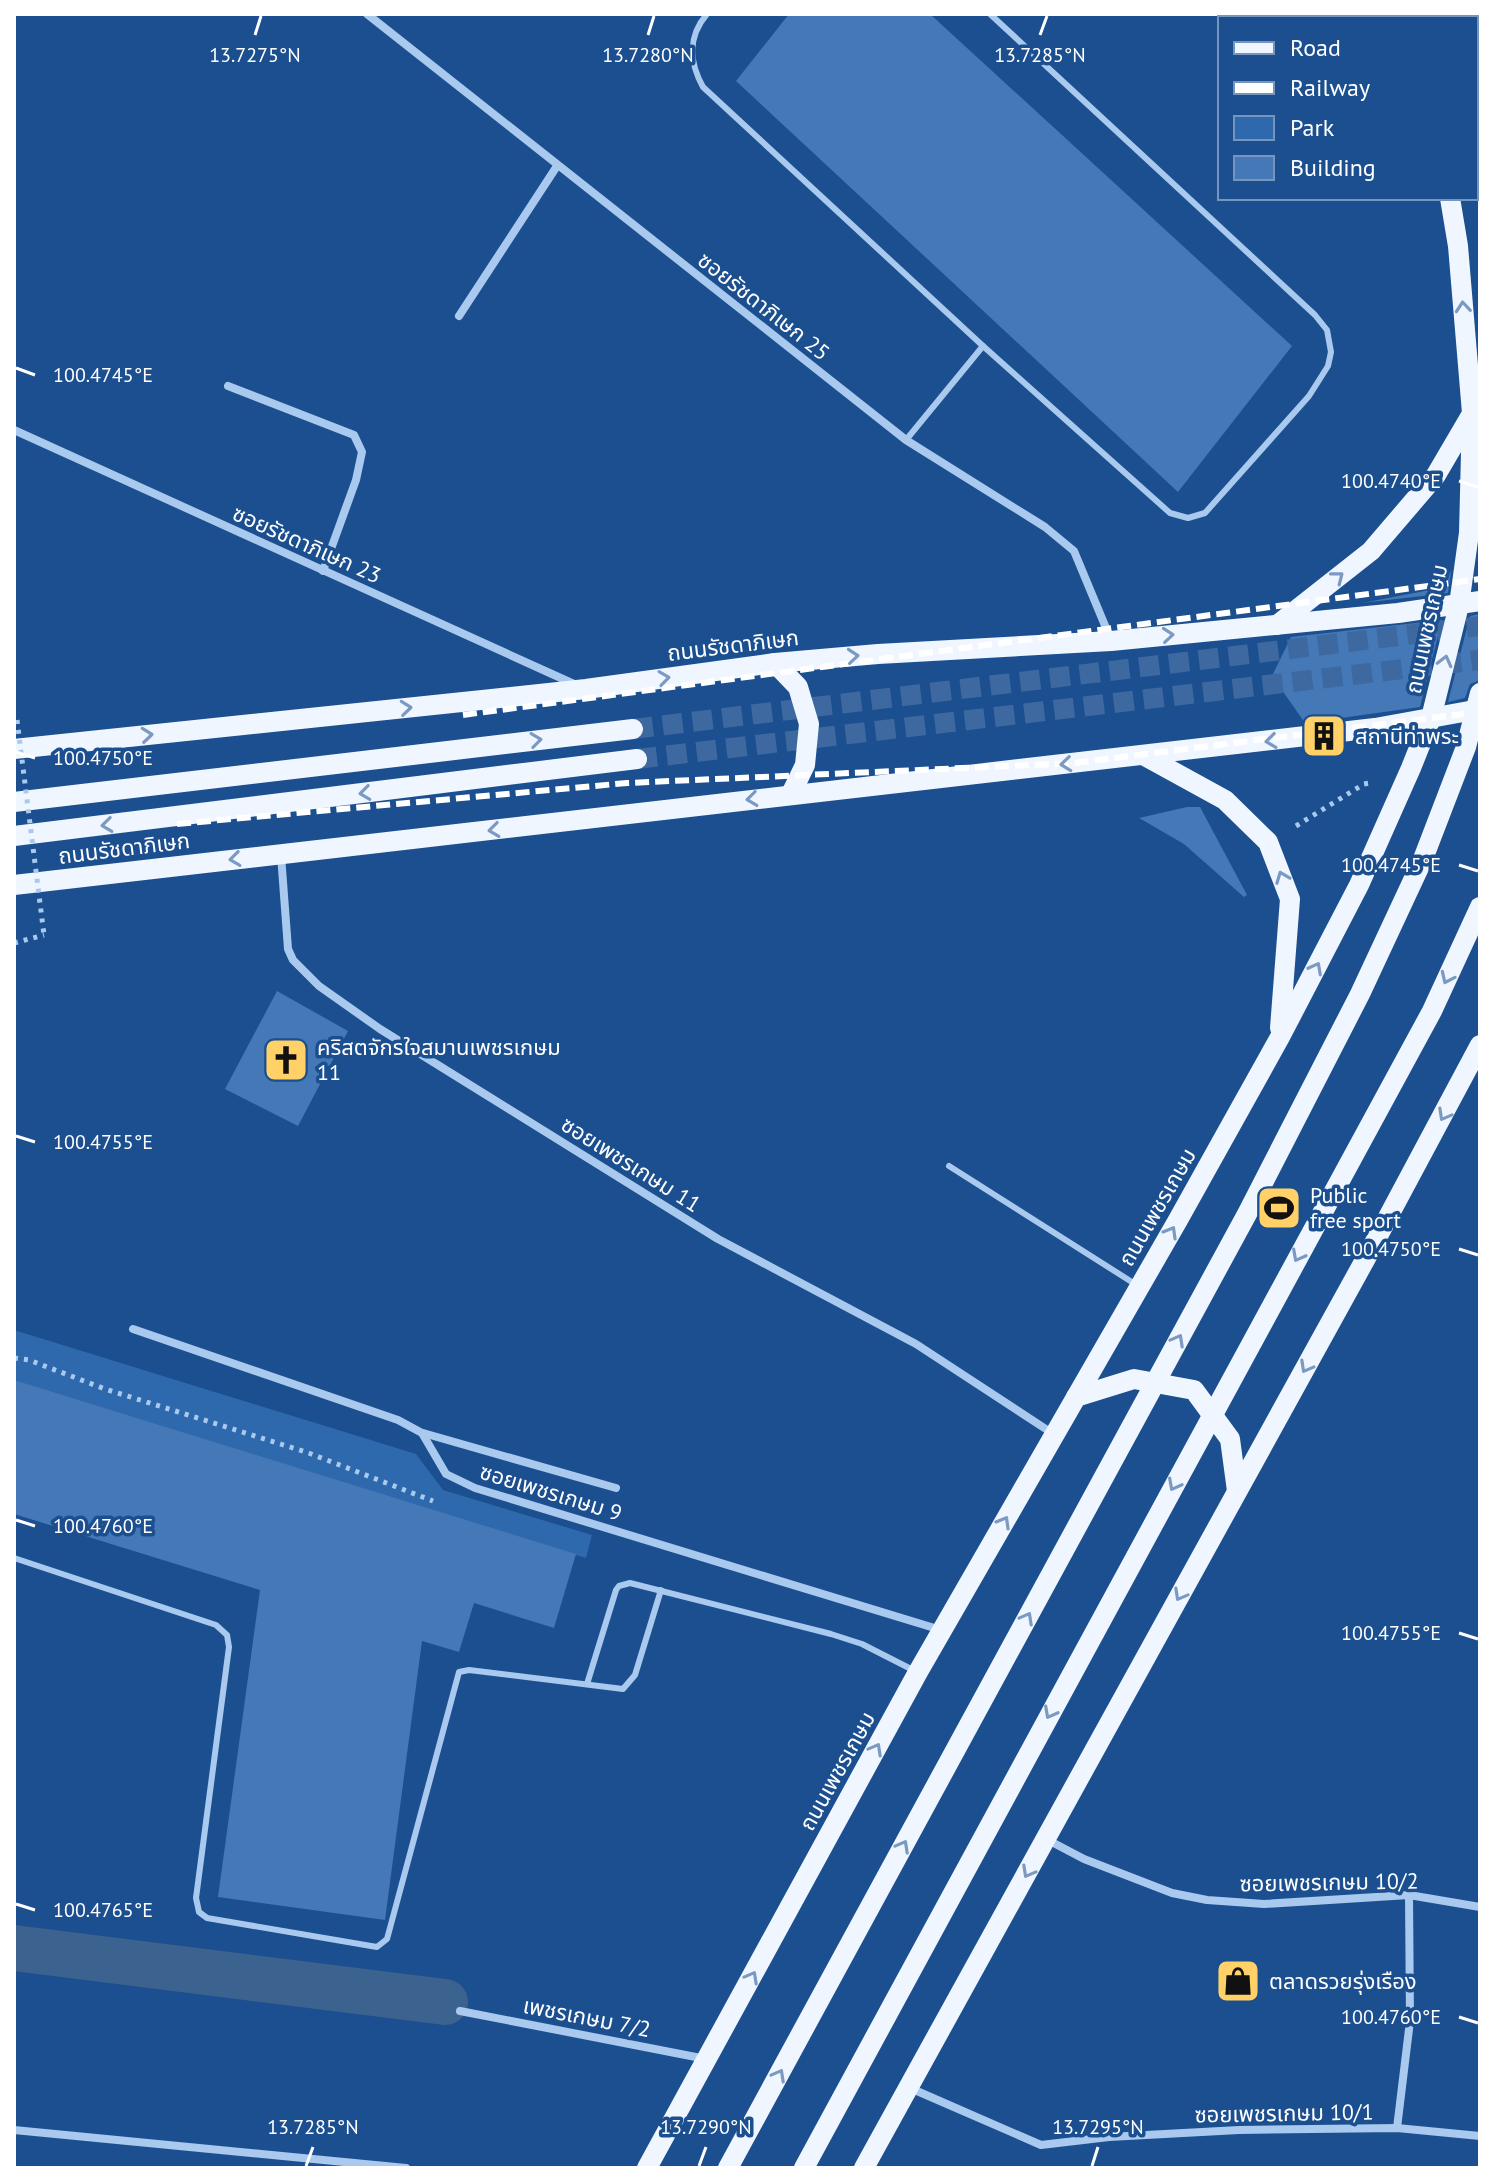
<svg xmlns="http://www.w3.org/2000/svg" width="1494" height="2182" viewBox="0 0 1494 2182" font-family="'PT Sans','Noto Sans Thai',sans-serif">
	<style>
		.green { fill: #2e69ad }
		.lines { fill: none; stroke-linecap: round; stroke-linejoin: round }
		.canal { stroke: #3c6290; stroke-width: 46 }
		.building { fill: #4478b7 }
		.primary-tunnel { stroke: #3d69a0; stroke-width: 20; stroke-dasharray: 20 10; stroke-linecap: butt }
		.path { stroke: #a9c9ee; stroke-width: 5; stroke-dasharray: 4 6; stroke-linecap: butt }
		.lane { stroke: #a9c9ee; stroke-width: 6 }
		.street { stroke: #a9c9ee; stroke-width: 8 }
		.primary { stroke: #f0f6ff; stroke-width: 20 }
		.rail { stroke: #fff; stroke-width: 6; stroke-dasharray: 14 6; stroke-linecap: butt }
		.path-bridge { stroke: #a9c9ee; stroke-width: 5; stroke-dasharray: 4 6; stroke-linecap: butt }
		.primary-bridge { stroke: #f0f6ff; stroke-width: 20 }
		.oneway { stroke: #7b9ac1 }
		.ticks { fill: none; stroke: #fff; stroke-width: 3 }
		.labels { text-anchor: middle; stroke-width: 7; stroke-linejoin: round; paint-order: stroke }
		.street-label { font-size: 22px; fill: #fff; stroke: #1b4f8f }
		.poi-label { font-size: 22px; fill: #fff; stroke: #1b4f8f; text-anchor: start }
		.ticks-label { font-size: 20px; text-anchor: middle; fill: #fff; stroke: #1b4f8f; stroke-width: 7; stroke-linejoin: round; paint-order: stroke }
	</style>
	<rect width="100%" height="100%" fill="#1b4f8f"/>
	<polygon class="green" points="14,1330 416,1454 443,1490 592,1535 586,1558 14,1391"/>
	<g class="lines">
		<polyline class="canal" points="14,1948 445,2002"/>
	</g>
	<g class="building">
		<polygon points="789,14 930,14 1292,346 1178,492 736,81"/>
		<polygon points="1451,571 1448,593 1362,603 1435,589"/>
		<polygon points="1480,614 1480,680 1470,684 1465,698 1448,702 1470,616"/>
		<polygon points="1442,620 1420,707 1305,723 1272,676 1291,637"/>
		<polygon points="1187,807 1200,807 1247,895 1244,897 1184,844 1139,818"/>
		<polygon points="277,991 348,1031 298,1126 225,1089"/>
		<polygon points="14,1380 576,1554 554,1628 474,1603 459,1652 422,1641 385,1920 218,1897 260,1590 14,1514"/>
	</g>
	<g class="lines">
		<g class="primary-tunnel">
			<polyline points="633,729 1480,626"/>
			<polyline points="637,759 1480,660"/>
		</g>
		<g class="path">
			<polyline points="1296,826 1364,784 1370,783"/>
			<polyline points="14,943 44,935"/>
			<polyline points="14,1358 29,1360 105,1389 306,1452 433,1501"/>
		</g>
		<g class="lane">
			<path d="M707,14C688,36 689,62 703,87L983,346L1170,513L1188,518L1205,513L1309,396L1328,366L1331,352L1327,330L1315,315L990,14"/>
			<polyline points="906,440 983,346"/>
			<polyline points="949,1166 1135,1284"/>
			<polyline points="14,1558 216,1625 227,1635 229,1647 196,1898 199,1912 207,1918 377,1947 387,1939 459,1672 469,1670 623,1689 635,1675 661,1590"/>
			<polyline points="587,1684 616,1590 619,1586 630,1583 831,1634 862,1644 915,1671"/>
		</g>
		<g class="street">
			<polyline points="367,14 906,440 1045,527 1074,551 1111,640"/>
			<polyline points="459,316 557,166"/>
			<polyline points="228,386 354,435 362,452 356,480 323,571"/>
			<polyline points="14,430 574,684"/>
			<polyline points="281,855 288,949 293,960 319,986 380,1029 718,1239 916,1344 1055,1435"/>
			<polyline points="133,1329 398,1420 422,1433 446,1474 475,1488 941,1630"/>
			<polyline points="423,1433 616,1488"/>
			<polyline points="1046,1839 1084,1859 1172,1893 1207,1900 1264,1904 1409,1895 1480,1907"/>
			<polyline points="460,2011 706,2059"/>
			<polyline points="910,2088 1041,2145 1109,2137 1239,2130 1397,2128 1480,2136"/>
			<polyline points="1397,2128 1410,2021 1409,1895"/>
			<polyline points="14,2130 406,2168"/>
		</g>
		<g class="primary">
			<polyline points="1418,14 1419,18"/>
			<polyline points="1459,14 1459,18"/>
			<polyline points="1476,130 1480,157"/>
			<polyline points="1277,625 1371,551 1436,475 1470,417"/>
			<polyline points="775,663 798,687 809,724 805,765 791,794"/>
			<polyline points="14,749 586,689 775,663 878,654 1111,641 1398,613 1480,601"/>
			<polyline points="1143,755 1225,800 1268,842 1290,899 1280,1028"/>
			<polyline points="14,802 633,729"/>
			<polyline points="14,836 637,759"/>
			<polyline points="14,885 1375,728 1480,709"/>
			<polyline points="1076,1397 1134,1379 1194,1390 1230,1439 1237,1491"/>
			<polyline points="647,2168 918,1672 1178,1220 1280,1037 1359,885 1411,768 1431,718 1459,605 1469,533 1472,413 1458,246 1450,198"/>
			<polyline points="864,2168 1371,1249 1480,1045"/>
		</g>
		<g class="rail">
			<polyline points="463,715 1480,579"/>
			<polyline points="177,824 627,783 1075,763 1480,712"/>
		</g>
		<polyline class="path-bridge" points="17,720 44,935"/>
		<g class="primary-bridge">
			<polyline points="728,2168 1247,1214 1360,994 1423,859 1466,747 1480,693"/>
			<polyline points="804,2168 1432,1011 1480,907"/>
		</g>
	</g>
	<defs><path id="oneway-chevron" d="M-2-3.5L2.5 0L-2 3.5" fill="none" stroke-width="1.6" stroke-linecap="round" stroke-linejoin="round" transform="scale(2)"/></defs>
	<g class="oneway">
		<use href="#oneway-chevron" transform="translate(1463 307) rotate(-95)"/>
		<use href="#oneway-chevron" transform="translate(1338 577) rotate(-38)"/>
		<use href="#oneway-chevron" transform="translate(1168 635) rotate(-5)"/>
		<use href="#oneway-chevron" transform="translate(853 656) rotate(-5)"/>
		<use href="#oneway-chevron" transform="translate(1445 661) rotate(-76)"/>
		<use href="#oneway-chevron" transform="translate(664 678) rotate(-8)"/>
		<use href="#oneway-chevron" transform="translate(406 708) rotate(-6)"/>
		<use href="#oneway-chevron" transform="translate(147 735) rotate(-6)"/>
		<use href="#oneway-chevron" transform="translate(536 740) rotate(-7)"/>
		<use href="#oneway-chevron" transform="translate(1271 741) rotate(173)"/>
		<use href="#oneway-chevron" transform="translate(1066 764) rotate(174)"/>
		<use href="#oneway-chevron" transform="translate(365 793) rotate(173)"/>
		<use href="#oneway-chevron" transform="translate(752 799) rotate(173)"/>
		<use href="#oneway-chevron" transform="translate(107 825) rotate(173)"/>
		<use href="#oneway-chevron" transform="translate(494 830) rotate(173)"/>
		<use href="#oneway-chevron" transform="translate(235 859) rotate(173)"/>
		<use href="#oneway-chevron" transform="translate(1282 877) rotate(-111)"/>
		<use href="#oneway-chevron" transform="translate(1316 968) rotate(-62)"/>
		<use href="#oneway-chevron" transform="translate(1447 978) rotate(115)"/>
		<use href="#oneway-chevron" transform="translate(1444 1115) rotate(119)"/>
		<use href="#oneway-chevron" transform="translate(1171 1232) rotate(-60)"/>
		<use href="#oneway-chevron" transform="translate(1298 1256) rotate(118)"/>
		<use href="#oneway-chevron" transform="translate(1178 1340) rotate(-61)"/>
		<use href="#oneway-chevron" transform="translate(1306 1367) rotate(119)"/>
		<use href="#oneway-chevron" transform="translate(1174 1485) rotate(118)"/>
		<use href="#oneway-chevron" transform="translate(1004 1522) rotate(-60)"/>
		<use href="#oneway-chevron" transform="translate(1180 1595) rotate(119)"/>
		<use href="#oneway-chevron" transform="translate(1027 1618) rotate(-61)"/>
		<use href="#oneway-chevron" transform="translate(1050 1713) rotate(118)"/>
		<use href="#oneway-chevron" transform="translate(876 1749) rotate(-61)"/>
		<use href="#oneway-chevron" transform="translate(903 1846) rotate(-61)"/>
		<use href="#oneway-chevron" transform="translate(1028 1872) rotate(119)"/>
		<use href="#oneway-chevron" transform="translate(752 1977) rotate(-61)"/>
		<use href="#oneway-chevron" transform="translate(779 2075) rotate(-61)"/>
	</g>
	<path class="ticks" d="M255,35L261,16M648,35L654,16M1040,35L1047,16M16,368L35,375M1459,481L1478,487M16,752L35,758M1459,865L1478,871M16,1136L35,1142M1459,1249L1478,1255M16,1520L35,1526M1459,1633L1478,1639M16,1904L35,1910M1459,2017L1478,2023M306,2166L313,2147M699,2166L706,2147M1092,2166L1098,2147"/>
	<defs>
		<g id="building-square" transform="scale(2.3)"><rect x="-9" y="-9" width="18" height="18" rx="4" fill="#ffd166" stroke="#1b4f8f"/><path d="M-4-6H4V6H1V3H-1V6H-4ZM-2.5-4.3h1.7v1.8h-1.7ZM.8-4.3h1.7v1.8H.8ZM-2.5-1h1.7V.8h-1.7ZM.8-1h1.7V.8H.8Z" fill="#111"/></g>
		<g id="church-square" transform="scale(2.3)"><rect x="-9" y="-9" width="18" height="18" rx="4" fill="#ffd166" stroke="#1b4f8f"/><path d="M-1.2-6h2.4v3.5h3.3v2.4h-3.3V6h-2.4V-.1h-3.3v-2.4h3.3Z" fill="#111"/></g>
		<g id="stadium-square" transform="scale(2.3)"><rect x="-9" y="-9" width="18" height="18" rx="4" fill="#ffd166" stroke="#1b4f8f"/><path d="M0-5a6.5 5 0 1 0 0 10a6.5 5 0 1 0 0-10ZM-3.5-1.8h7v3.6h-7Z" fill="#111"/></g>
		<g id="shop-square" transform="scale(2.3)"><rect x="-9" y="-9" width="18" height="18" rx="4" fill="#ffd166" stroke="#1b4f8f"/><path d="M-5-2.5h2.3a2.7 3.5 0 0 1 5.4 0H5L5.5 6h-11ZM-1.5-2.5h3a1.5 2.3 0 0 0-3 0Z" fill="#111"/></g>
	</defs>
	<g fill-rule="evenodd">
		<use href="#building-square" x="1324" y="736"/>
		<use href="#church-square" x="286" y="1060"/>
		<use href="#stadium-square" x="1279" y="1208"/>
		<use href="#shop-square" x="1238" y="1981"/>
	</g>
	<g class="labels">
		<g class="street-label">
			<text transform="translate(764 306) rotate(38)" y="8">ซอยรัชดาภิเษก 25</text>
			<text transform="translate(307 544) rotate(24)" y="8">ซอยรัชดาภิเษก 23</text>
			<text transform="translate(1426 629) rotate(-78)" y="8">ถนนเพชรเกษม</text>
			<text transform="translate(733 645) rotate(-7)" y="8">ถนนรัชดาภิเษก</text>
			<text transform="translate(124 848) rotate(-7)" y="8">ถนนรัชดาภิเษก</text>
			<text transform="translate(631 1164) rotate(32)" y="8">ซอยเพชรเกษม 11</text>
			<text transform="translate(1157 1207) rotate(-60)" y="8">ถนนเพชรเกษม</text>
			<text transform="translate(551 1492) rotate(17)" y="8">ซอยเพชรเกษม 9</text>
			<text transform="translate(837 1771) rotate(-61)" y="8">ถนนเพชรเกษม</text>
			<text transform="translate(1329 1882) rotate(-1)" y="8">ซอยเพชรเกษม 10/2</text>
			<text transform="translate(587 2017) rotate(11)" y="8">เพชรเกษม 7/2</text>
			<text transform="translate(1284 2113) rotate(-1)" y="8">ซอยเพชรเกษม 10/1</text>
		</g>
		<g class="poi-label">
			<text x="1355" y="744">สถานีท่าพระ</text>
			<text x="317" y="1055">คริสตจักรใจสมานเพชรเกษม<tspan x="317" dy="25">11</tspan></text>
			<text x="1310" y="1203">Public<tspan x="1310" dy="25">free sport</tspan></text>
			<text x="1269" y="1989">ตลาดรวยรุ่งเรือง</text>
		</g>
	</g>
	<g class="ticks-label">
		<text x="255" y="62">13.7275°N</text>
		<text x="648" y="62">13.7280°N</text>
		<text x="1040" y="62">13.7285°N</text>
		<text x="103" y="382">100.4745°E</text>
		<text x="1391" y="488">100.4740°E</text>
		<text x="103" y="765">100.4750°E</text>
		<text x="1391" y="872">100.4745°E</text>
		<text x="103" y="1149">100.4755°E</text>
		<text x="1391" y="1256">100.4750°E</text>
		<text x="103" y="1533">100.4760°E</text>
		<text x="1391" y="1640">100.4755°E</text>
		<text x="103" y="1917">100.4765°E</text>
		<text x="1391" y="2024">100.4760°E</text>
		<text x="313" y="2134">13.7285°N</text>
		<text x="706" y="2134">13.7290°N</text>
		<text x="1098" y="2134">13.7295°N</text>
	</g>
	<rect width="1494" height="2182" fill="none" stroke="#ffffff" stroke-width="32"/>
	<rect x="1218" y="16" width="260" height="184" fill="#1b4f8f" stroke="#7695bc" stroke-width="2"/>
	<rect x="1234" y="42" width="40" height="12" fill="#f0f6ff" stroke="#7695bc" stroke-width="2"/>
	<text x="1290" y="56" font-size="24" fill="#ffffff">Road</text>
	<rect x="1234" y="82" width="40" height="12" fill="#ffffff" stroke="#7695bc" stroke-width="2"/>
	<text x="1290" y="96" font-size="24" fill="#ffffff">Railway</text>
	<rect x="1234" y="116" width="40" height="24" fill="#2e69ad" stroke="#7695bc" stroke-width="2"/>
	<text x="1290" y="136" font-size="24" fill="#ffffff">Park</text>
	<rect x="1234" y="156" width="40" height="24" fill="#4478b7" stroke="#7695bc" stroke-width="2"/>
	<text x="1290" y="176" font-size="24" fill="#ffffff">Building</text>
</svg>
